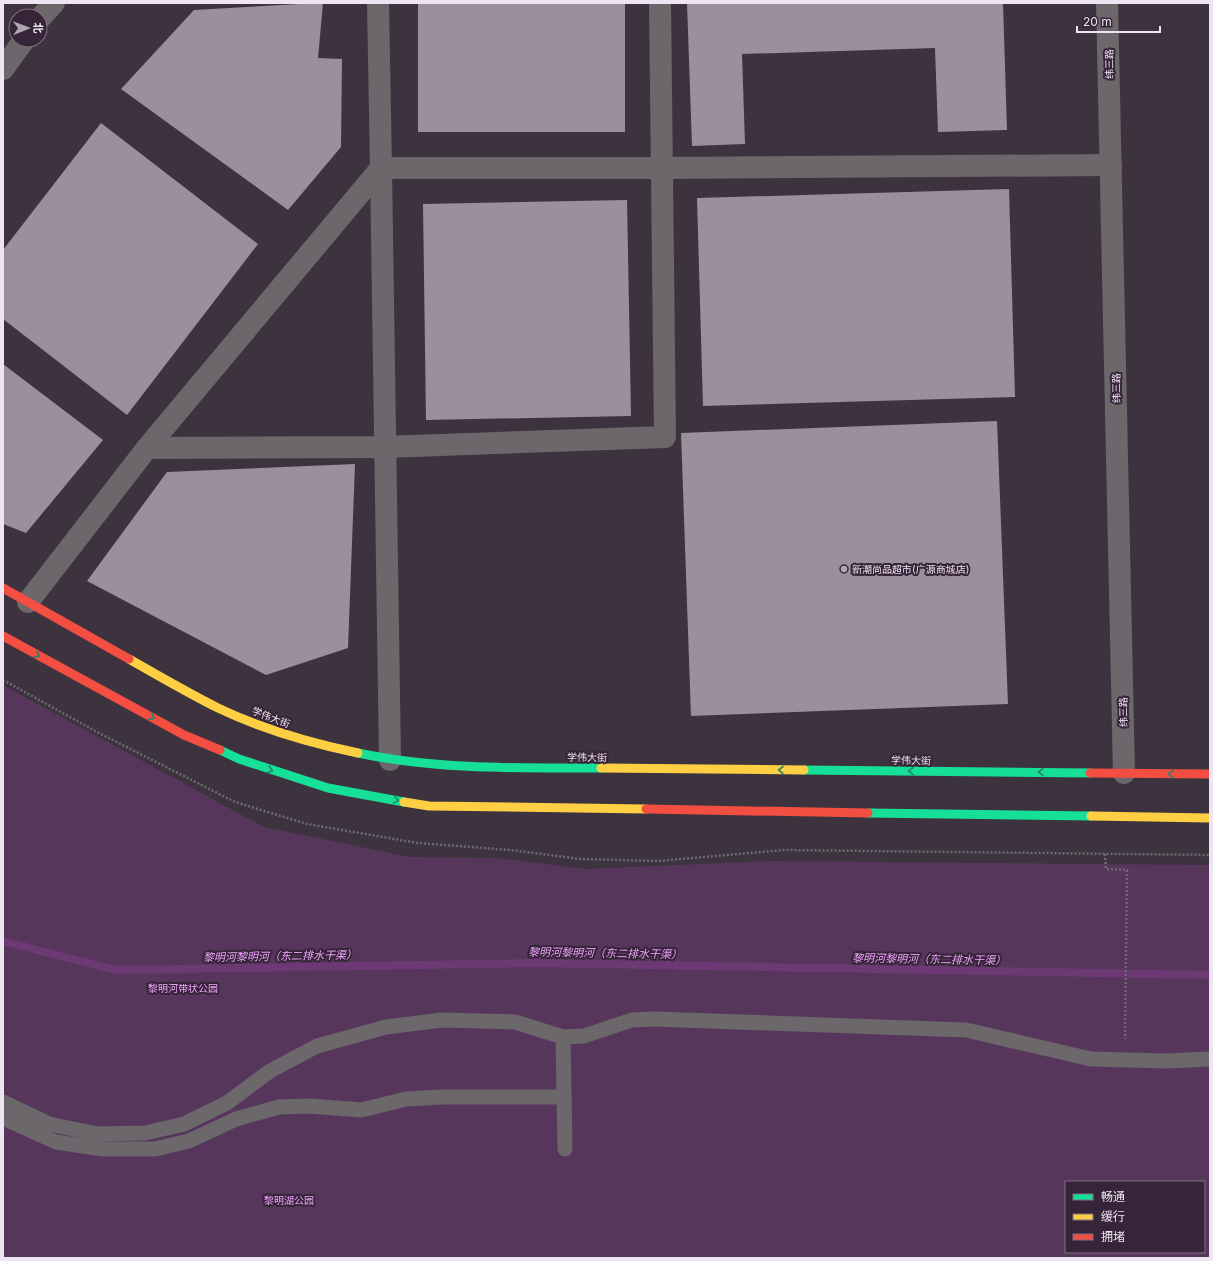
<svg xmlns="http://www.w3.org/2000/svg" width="1213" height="1261" viewBox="0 0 1213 1261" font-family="Inter,'Noto Sans SC',sans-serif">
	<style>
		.green { fill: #56375b; fill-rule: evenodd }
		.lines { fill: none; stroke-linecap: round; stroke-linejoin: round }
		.stream { stroke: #6c3975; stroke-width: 8 }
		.building { fill: #99909b }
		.path { stroke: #6f6a71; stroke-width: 2.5; stroke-dasharray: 2 2; stroke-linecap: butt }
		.lane { stroke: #6b676b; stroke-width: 15 }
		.street { stroke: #6b676b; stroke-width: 22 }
		.fast { stroke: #16e098; stroke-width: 9 }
		.slow { stroke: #ffcf43; stroke-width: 9 }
		.jam { stroke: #f24e42; stroke-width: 9 }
		.oneway { stroke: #268268 }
		.poi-dot { fill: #b0a6b2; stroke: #362538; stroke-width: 1.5 }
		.labels { text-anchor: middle; stroke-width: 4; stroke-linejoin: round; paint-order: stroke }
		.street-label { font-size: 10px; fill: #efe4f1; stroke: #362538 }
		.poi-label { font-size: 10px; fill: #efe4f1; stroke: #362538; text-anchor: start }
		.park-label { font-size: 10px; fill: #f0a3fd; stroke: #362538 }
		.water-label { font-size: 11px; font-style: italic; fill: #f1a3fe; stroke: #362538 }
	</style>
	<rect width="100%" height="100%" fill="#3c333e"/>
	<path class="green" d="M3,685L264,827L410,857L499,858L585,869L768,861L1210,865V1258H3ZM1066,1182H1204V1252H1066Z"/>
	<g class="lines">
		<polyline class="stream" points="3,941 115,970 536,963 1210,975"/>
	</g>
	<g class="building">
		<polygon points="318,3 323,3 318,58 342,59 341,147 288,210 121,89 194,10"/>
		<rect x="418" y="3" width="207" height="129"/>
		<polygon points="687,3 1003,3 1007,130 938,132 935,48 742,54 745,144 692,146"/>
		<polygon points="101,123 258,244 127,415 3,319 3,250"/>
		<polygon points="1009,189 1015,397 703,406 697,198"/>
		<polygon points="627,200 631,416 426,420 423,204"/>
		<polygon points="3,364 103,440 26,533 3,524"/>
		<polygon points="997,421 1008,704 691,716 681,433"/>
		<polygon points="355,464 348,648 266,675 87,581 167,472"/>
	</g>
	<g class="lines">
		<g class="path">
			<polyline points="3,680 97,732 235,802 307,824 418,843 510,850 580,859 658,861 785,850 1210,855"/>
			<polyline points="1105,854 1106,869 1127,870 1125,1039"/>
		</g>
		<g class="lane">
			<polyline points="563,1037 565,1149"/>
			<polyline points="3,1102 49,1124 98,1134 145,1133 184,1124 227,1103 270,1071 317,1046 386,1027 442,1020 515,1022 563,1037 584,1036 632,1020 654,1019 966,1030 1091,1059 1166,1061 1210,1059"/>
			<polyline points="3,1118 56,1142 103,1149 155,1149 189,1141 236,1119 279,1107 310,1106 361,1110 406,1099 442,1097 564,1097"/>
		</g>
		<g class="street">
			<polyline points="1107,3 1124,773"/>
			<polyline points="40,18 54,3"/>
			<polyline points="3,69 24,40"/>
			<polyline points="147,448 385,447 665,437 660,3"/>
			<polyline points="28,602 147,448 381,168 378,3"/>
			<polyline points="390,760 381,168 661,168 1111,165"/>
		</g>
		<g class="fast">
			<polyline points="220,750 239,759 328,788 404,802"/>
			<path d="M358,753C438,770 520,768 601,768"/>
			<polyline points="804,770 1090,773"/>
			<polyline points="868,813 1091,816"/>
		</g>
		<g class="slow">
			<path d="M129,659C159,676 188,693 218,708C262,729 310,743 358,753"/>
			<polyline points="601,768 804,770"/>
			<polyline points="404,802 429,806 646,809"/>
			<polyline points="1091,816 1210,818"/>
		</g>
		<g class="jam">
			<polyline points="3,588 129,659"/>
			<polyline points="3,636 184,735 220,750"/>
			<polyline points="1090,773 1210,774"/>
			<polyline points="646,809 868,813"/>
		</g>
	</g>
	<defs><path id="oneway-chevron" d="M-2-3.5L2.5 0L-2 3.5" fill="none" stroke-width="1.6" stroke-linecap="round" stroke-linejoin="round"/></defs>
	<g class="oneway">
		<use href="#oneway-chevron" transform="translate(37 655) rotate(28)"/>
		<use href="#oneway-chevron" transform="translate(152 717) rotate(28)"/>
		<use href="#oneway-chevron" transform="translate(270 770) rotate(18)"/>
		<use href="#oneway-chevron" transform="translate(781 770) rotate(-179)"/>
		<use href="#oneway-chevron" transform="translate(911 771) rotate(-179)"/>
		<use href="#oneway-chevron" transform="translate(1041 772) rotate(-179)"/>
		<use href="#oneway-chevron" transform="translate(1171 774) rotate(-179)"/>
		<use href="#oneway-chevron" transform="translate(396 800) rotate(10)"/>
	</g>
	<circle class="poi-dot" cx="844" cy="569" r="4"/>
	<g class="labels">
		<g class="street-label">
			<text transform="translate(1109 64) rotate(-91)" y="4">纬三路</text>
			<text transform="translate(1116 388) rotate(-91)" y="4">纬三路</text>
			<text transform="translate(1123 712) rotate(-91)" y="4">纬三路</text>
			<text transform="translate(271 717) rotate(21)" y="4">学伟大街</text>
			<text transform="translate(587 757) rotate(1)" y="4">学伟大街</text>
			<text transform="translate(911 760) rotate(1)" y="4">学伟大街</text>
		</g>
		<g class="poi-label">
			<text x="852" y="573">新潮尚品超市(广源商城店)</text>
		</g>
		<g class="park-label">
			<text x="183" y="992">黎明河带状公园</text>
			<text x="289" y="1204">黎明湖公园</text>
		</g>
		<g class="water-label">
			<text transform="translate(605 953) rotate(1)" y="4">黎明河黎明河（东二排水干渠）</text>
			<text transform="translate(280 956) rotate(-1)" y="4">黎明河黎明河（东二排水干渠）</text>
			<text transform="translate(929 959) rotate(1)" y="4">黎明河黎明河（东二排水干渠）</text>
		</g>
	</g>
	<rect width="1213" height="1261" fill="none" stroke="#efe4f1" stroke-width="8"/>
	<rect x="1065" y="1181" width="140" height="72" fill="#362538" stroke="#807182"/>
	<rect x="1073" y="1194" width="20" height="6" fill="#16e098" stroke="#807182"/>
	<text x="1101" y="1201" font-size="12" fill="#efe4f1">畅通</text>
	<rect x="1073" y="1214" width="20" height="6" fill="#ffcf43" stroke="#807182"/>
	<text x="1101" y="1221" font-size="12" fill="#efe4f1">缓行</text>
	<rect x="1073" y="1234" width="20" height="6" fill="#f24e42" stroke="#807182"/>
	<text x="1101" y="1241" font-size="12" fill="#efe4f1">拥堵</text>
	<g transform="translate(28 28) rotate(89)"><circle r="19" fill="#362538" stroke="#807182"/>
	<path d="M0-3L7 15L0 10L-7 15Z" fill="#b0a6b2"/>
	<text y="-6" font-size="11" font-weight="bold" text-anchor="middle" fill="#efe4f1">北</text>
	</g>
	<path d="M1077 26v6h83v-6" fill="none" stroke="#efe4f1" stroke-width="2"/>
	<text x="1083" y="26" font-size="12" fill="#efe4f1" stroke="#362538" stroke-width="3" paint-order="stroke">20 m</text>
</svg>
